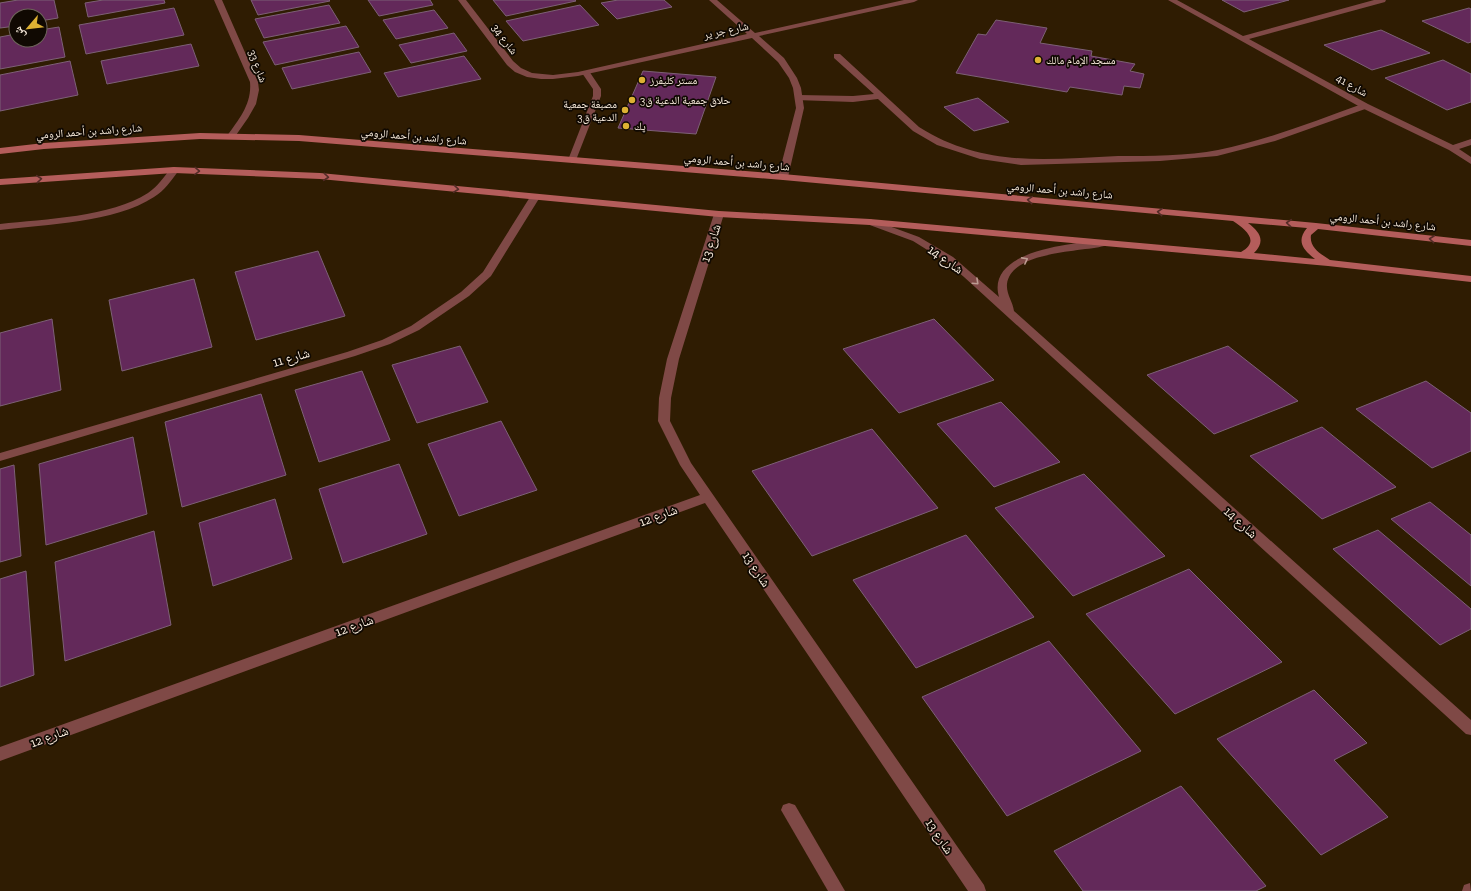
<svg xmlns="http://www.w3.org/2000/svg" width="1471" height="891" viewBox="0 0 1471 891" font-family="'Zilla Slab','Noto Naskh Arabic',serif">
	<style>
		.building { fill: #63295a; stroke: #7d6076 }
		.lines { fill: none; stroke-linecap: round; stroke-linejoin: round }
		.lane { fill: #7f4946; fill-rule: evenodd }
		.street { fill: #7f4946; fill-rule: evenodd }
		.secondary { fill: #b45d5b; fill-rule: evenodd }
		.oneway { stroke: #522b26 }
		.oneway2 { stroke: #bd9c92 }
		.poi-dot { fill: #ddb133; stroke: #100902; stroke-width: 1.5 }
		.labels { text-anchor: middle; stroke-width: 3.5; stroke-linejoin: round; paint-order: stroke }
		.far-street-label { font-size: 11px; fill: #fbeedf; stroke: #100902 }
		.far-poi-label { font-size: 11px; fill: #fbeedf; stroke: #100902; text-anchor: start }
		.street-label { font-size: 13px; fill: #fbeedf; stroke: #100902 }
	</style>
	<rect width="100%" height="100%" fill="#2f1c02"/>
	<g class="building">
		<polygon points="18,0 54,0 58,18 40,21 40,16 16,16 16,26 0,28 0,3"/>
		<polygon points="103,0 164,0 165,3 88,17 85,3"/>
		<polygon points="251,0 329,0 330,1 258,15"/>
		<polygon points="368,0 430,0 433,5 379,16"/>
		<polygon points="493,0 575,0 576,1 506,16"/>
		<polygon points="618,0 664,0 672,7 617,19 601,3"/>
		<polygon points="1222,0 1289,0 1244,12"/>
		<polygon points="329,5 340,23 264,38 255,19"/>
		<polygon points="580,5 599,25 523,41 506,21"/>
		<polygon points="174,8 184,35 86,54 79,25"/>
		<polygon points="1469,8 1471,9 1471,42 1468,43 1422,21"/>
		<polygon points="434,10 448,28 396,39 383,20"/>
		<polygon points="996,20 1047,28 1040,43 1092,51 1091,56 1135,64 1130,71 1144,74 1140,88 1124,86 1122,95 1070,87 1067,92 956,73 978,34 986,35"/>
		<polygon points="346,26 359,47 275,65 263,42"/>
		<polygon points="59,27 65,57 0,69 0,37 16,34 16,40 40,40 40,30"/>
		<polygon points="1381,30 1430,53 1372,70 1324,45"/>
		<polygon points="454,33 467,51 411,63 399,45"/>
		<polygon points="191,44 199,66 107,84 101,61"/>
		<polygon points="359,52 371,72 292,89 282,68"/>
		<polygon points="464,56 481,79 398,97 384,73"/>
		<polygon points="1443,60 1471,74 1471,102 1447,110 1385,78"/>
		<polygon points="70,61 78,95 0,111 0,75"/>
		<polygon points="643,71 716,77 696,134 618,128"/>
		<polygon points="978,98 1009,122 974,131 944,107"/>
		<polygon points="318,251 345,316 256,340 235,272"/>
		<polygon points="194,279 212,347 122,371 109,300"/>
		<polygon points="52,319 61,390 0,406 0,333"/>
		<polygon points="934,319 994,380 899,413 843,349"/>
		<polygon points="460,346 488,402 417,423 392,365"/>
		<polygon points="1228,346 1298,401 1214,434 1147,375"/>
		<polygon points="362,371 390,440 319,462 295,390"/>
		<polygon points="1426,381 1471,413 1471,451 1432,468 1356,409"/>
		<polygon points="261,394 286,475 182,507 165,422"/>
		<polygon points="1001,402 1060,462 994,487 937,424"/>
		<polygon points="501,421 537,490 459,516 428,444"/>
		<polygon points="1322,427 1396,487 1322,519 1250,456"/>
		<polygon points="872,429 938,508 812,556 752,471"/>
		<polygon points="133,437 147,514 46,545 39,464"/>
		<polygon points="399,464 427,534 343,563 319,489"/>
		<polygon points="14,465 21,556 0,562 0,469"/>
		<polygon points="1084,474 1165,556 1073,596 995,508"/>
		<polygon points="275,499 292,559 213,586 199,523"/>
		<polygon points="1430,502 1471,535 1471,586 1391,519"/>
		<polygon points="1378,530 1471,609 1471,629 1440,645 1333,549"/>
		<polygon points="154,531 171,625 65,661 55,562"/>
		<polygon points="966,535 1034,617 916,668 853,580"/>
		<polygon points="1189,569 1282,662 1175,714 1086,614"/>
		<polygon points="26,571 34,675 0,687 0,579"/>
		<polygon points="1049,641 1141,751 1007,816 922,697"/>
		<polygon points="1314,690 1367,743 1334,760 1388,817 1321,855 1217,739"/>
		<polygon points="1181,786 1266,886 1256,891 1083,891 1054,851"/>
	</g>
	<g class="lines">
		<g class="lane">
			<path d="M834,54H840L919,127C984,168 1046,159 1118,156C1149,156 1188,156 1218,150C1267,140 1315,121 1362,104L1365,103L1369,106L1368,108L1275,141L1217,156L1160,161L1021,165L980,159L937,145L913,131L878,99L853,102L796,100L795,98L799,95L853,96L874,94L834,58Z"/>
			<polygon points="583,71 589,71 601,89 601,96 576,160 572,163 568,160 593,96 593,89 582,73"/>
			<path d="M174,167L179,170C172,180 164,191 154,197C114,223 47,224 0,230V224C45,219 111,217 148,193C158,186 164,177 171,168Z"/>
			<polygon points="789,803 795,805 845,891 828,891 781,810 783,805"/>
		</g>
		<g class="street">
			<path d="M214,0H222L258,82L259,90L256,104L248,118L234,138L231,139L227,136C239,119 252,104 250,82Z"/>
			<polygon points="458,0 466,0 513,61 521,68 532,73 553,75 578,72 747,34 709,0 717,0 755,33 904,0 918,0 914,2 759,36 784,58 797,78 801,88 804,108 788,177 783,180 778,177 796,108 793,88 789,78 778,62 752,38 578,76 553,79 541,79 527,77 515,72 507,65"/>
			<polygon points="1168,0 1177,0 1243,36 1374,0 1386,0 1385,2 1249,39 1368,104 1453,145 1471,139 1471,145 1459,149 1471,157 1471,164 1449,150 1362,108"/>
			<polygon points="535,194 540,197 491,276 469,296 419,330 390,344 355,356 0,461 0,453 347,352 382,340 411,326 461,292 483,272 530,197"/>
			<polygon points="719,211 724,214 679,359 671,398 670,421 691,463 984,885 986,891 968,891 705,503 0,761 0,747 700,495 680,465 658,421 659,398 667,359 714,214"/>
			<path d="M870,219L919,237L953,257L999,297C988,259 1044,248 1071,244C1081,242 1094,239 1104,242L1106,244L1104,246C1081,252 1011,251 1007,284C1006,294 1013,302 1014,311L1471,720V735L1466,734L964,277L945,261L913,241L867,224L865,222L867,220Z"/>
			<polygon points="1470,883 1471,891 1462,891 1464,885"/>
		</g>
		<path class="secondary" d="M200,133L299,135L783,174L1316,223L1471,240V246L1318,229L1311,235C1309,248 1321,254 1330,260L1471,276V282L1328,266L870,225L719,217L320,179L174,173L0,185V179L174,167L320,173L719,211L870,219L1241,252C1261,241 1245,229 1233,221L783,180L299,141L200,139L44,149L0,154V148L44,143ZM1248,223L1307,228C1296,241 1303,250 1315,259L1254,253C1266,241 1260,232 1248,223Z"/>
	</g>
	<defs><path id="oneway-chevron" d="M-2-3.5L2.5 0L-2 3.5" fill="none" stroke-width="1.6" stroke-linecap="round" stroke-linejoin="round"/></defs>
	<g class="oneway">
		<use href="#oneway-chevron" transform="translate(197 171) rotate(1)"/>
		<use href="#oneway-chevron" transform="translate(326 177) rotate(5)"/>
		<use href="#oneway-chevron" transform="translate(39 179) rotate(-5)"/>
		<use href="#oneway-chevron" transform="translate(456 189) rotate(6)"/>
		<use href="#oneway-chevron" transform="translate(1030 200) rotate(-175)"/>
		<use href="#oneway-chevron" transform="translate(1160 212) rotate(-175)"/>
		<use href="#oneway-chevron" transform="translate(1289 223) rotate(-175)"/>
		<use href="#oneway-chevron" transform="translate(1432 239) rotate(-174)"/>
	</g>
	<g class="oneway2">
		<use href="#oneway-chevron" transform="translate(1025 260) rotate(-28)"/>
		<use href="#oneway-chevron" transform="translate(976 282) rotate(43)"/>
	</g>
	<g class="poi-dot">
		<circle cx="1038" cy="60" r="4"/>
		<circle cx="642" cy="80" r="4"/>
		<circle cx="632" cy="100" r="4"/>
		<circle cx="625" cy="110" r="4"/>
		<circle cx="626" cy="126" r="4"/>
	</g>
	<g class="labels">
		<g class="far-street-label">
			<text transform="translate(726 30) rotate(-12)" y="4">شارع جر ير</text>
			<text transform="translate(505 39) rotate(53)" y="4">شارع 34</text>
			<text transform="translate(258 66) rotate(69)" y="4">شارع 33</text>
			<text transform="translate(1352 85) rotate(29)" y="4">شارع 41</text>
			<text transform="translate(89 131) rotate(-4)" y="4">شارع راشد بن أحمد الرومي</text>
			<text transform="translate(414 136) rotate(5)" y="4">شارع راشد بن أحمد الرومي</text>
			<text transform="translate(737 162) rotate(5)" y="4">شارع راشد بن أحمد الرومي</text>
			<text transform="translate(1060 190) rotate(5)" y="4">شارع راشد بن أحمد الرومي</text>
			<text transform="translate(1383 221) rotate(6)" y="4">شارع راشد بن أحمد الرومي</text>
		</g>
		<g class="far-poi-label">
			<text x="1046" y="64">مسجد الإمام مالك</text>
			<text x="650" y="84">مستر كليفرز</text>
			<text x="640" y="104">حلاق جمعية الدعية ق3</text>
			<text x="617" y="108" text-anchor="end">مصبغة جمعية<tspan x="617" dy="13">الدعية ق3</tspan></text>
			<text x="634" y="130">پك</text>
		</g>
		<g class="street-label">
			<text transform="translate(710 243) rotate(-72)" y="5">شارع 13</text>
			<text transform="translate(946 259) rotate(35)" y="5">شارع 14</text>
			<text transform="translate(291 357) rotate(-16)" y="5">شارع 11</text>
			<text transform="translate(658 515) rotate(-20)" y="5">شارع 12</text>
			<text transform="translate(1241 522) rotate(42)" y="5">شارع 14</text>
			<text transform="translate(757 569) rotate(56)" y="5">شارع 13</text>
			<text transform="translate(354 625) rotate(-20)" y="5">شارع 12</text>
			<text transform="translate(49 736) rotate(-20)" y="5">شارع 12</text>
			<text transform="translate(940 836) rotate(56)" y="5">شارع 13</text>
		</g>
	</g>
	<g transform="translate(28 28) rotate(242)"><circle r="19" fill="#100902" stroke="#6e655a"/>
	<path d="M0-3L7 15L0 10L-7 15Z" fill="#ddb133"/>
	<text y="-6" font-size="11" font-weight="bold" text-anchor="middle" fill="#fbeedf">ش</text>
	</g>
</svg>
